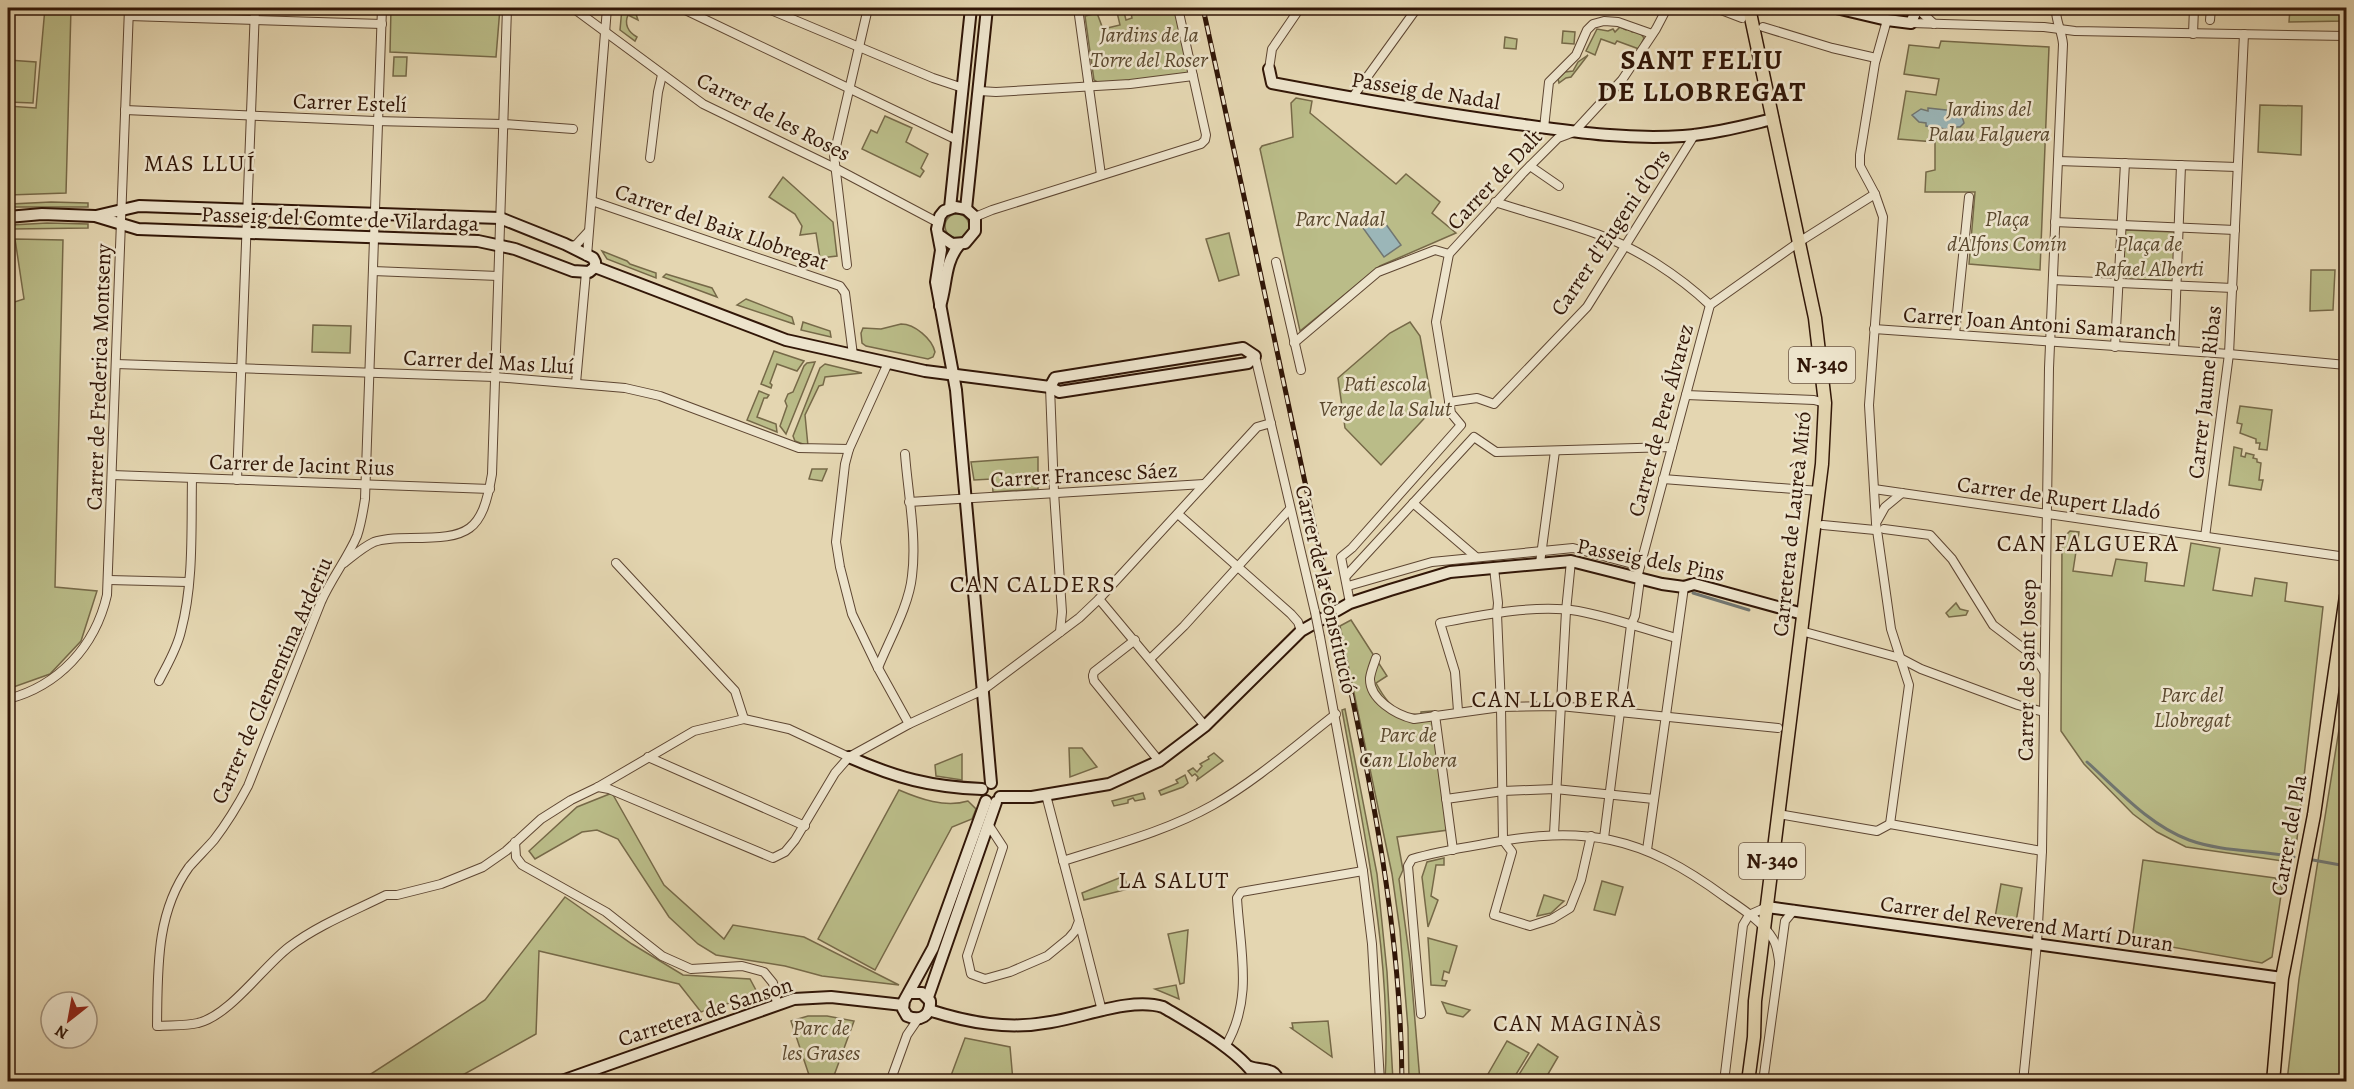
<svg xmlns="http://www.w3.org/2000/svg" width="2354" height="1089" viewBox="0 0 2354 1089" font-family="Alegreya,serif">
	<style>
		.green { fill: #babc88; stroke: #766948; stroke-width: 1.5 }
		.water { fill: #9bb6b8; stroke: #717671; stroke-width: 1.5 }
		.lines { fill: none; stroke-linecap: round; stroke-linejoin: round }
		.stream { stroke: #717671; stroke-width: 3 }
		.street-casing { stroke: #5e4632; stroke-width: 10 }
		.secondary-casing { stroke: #311607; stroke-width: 14 }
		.primary-casing { stroke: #311607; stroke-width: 15 }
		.street { stroke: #ede4cc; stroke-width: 8 }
		.secondary { stroke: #ede4cc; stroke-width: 10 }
		.primary { stroke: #e4d6b1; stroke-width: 12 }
		.rail-casing { stroke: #311607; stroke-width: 5 }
		.rail { stroke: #ede4cc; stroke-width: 3; stroke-dasharray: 9; stroke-linecap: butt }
		.street-bridge-casing { stroke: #5e4632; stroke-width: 10; stroke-linecap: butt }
		.street-bridge { stroke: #ede4cc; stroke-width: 8 }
		.labels { text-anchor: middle; stroke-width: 5; stroke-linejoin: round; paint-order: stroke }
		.shield { fill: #ede4cc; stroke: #695442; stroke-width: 1.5 }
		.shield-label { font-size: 21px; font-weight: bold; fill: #311607 }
		.park-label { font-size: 22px; font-style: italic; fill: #5a482e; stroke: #ede4cc }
		.street-label { font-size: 22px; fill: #311607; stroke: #ede4cc }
		.neighbourhood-label { font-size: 24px; letter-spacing: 1.5px; fill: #311607; stroke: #ede4cc }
		.district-label { font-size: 28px; font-weight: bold; letter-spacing: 1.5px; fill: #311607; stroke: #ede4cc }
	</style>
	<rect width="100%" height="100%" fill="#e4d6b1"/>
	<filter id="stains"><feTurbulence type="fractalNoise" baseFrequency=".00333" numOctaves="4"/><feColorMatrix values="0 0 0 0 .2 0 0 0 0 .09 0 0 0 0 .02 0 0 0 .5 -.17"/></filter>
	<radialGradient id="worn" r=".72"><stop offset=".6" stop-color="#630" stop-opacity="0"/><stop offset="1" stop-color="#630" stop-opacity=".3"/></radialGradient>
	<g class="green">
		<polygon points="45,8 71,8 66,193 9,195 8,106 36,108"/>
		<polygon points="391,8 500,8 496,57 390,52"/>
		<path d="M622,8H634L638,20L628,15C624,24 628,32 637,37L635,41L620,30Z"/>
		<polygon points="1116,8 1123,8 1126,20 1132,18 1130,8 1174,8 1190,75 1099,83 1094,80 1085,16 1097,13 1103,29 1120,25"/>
		<polygon points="2290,8 2346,8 2346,21 2289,22"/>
		<polygon points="1620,27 1626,30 1629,28 1632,32 1639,31 1644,38 1639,49 1617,41 1615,44 1601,39 1595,55 1586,51 1597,29 1608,31 1613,29 1615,32"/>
		<polygon points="1563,31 1575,32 1574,44 1562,43"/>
		<polygon points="1505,37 1517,39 1516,49 1504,48"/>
		<polygon points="1941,41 2049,47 2040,270 1969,264 1975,192 1925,192 1926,172 1935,170 1935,142 1898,139 1906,91 1936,95 1939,79 1904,74 1909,45 1939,48"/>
		<polygon points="1588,55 1571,77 1566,78 1559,83 1558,79 1565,72 1573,71 1578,62"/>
		<polygon points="394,57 407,57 406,76 393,76"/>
		<polygon points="8,60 36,62 33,103 8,102"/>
		<polygon points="1296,98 1312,101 1310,113 1396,184 1406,174 1440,202 1432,213 1456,233 1380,266 1300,331 1260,149 1262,146 1293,137 1291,103"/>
		<polygon points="2260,105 2302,106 2301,155 2258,152"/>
		<polygon points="885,116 912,128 906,142 928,154 921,168 924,171 920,177 862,149 871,130 877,133"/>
		<polygon points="783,177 833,222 837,256 820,258 816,233 800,235 802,226 795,214 769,197"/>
		<polygon points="51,202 88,203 88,207 12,207 11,204"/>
		<circle cx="957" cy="226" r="12"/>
		<polygon points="47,223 88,224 88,228 12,229 12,225"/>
		<polygon points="2125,230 2175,232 2173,281 2123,279"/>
		<polygon points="1229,233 1239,275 1219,281 1206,239"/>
		<polygon points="15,239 63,240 55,587 97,591 81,641 50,674 8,689 8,304 24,299"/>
		<polygon points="602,251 627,261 630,264 656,273 656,278 607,259"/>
		<polygon points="2311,270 2335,270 2333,310 2310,311"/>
		<polygon points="666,274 712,288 717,297 663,277"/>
		<polygon points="746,299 792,317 794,324 737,305"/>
		<polygon points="803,322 830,331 831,337 801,330"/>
		<polygon points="1410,322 1420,336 1433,409 1381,465 1345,428 1338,378 1390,333"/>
		<path d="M901,324C915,324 932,339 935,352L933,357L928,359L866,346L862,343L861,333L863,328L881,329Z"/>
		<polygon points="313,325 351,326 350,353 312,352"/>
		<polygon points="774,351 804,361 797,371 777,364 770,383 772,385 771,388 761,384"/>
		<polygon points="815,362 786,434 780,426 787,406 785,401 788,394 793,392 804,366 807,363"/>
		<polygon points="825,364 862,373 825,377 823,385 819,386 805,415 808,446 795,441 793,436 820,368"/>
		<polygon points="759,391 769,395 767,398 764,398 757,417 776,424 777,432 747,420"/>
		<polygon points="2240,406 2272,410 2267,450 2259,449 2260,443 2256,443 2256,439 2240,433 2242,424 2237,423"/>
		<polygon points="2234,447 2242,449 2241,456 2245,457 2246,453 2254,455 2253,458 2257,459 2257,462 2261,463 2259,480 2263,480 2261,490 2229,485"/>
		<polygon points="1038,457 1038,489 993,492 992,479 974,480 971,462"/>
		<polygon points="812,469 827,469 822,481 809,479"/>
		<polygon points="2070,531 2079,532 2073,571 2112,576 2116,559 2147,563 2145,581 2184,586 2191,543 2220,548 2213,590 2252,596 2255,578 2287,583 2285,601 2323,607 2297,839 2294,852 2289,862 2186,847 2157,832 2133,814 2084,764 2061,731 2062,539"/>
		<polygon points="1956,603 1960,609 1968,611 1966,615 1949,617 1946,613"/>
		<path d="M1351,620L1387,676L1376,683C1383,696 1392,710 1407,714C1409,714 1416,714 1421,715V712L1432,711L1448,830L1397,837L1403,870L1399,879L1410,961L1420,1081H1409L1408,1028L1400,931L1392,874L1340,626Z"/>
		<polygon points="2346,686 2346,1081 2287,1081 2299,979"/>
		<path d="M1345,709L1377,874L1387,972L1393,1081H1385C1392,957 1364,832 1342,710Z"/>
		<polygon points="1069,748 1082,748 1097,767 1070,777"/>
		<polygon points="1214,753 1223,761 1197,780 1198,777 1195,774 1192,776 1188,771 1193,768 1197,772 1202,766 1200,764 1209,759 1208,757"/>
		<polygon points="962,754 962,780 936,776 935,765"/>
		<polygon points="1185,775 1188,783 1183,787 1161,795 1159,791 1178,783 1176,780"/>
		<path d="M899,790C920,799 945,808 968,801L976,809L972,819L952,827L875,970L818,939Z"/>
		<polygon points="612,793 664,885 724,939 733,925 804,937 899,985 822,976 785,966 716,955 698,944 669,917 618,839 597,830 582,832 535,859 529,851 577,807"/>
		<polygon points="1143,793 1145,799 1135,801 1133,798 1128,800 1128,803 1114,806 1112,801"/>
		<polygon points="1444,858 1444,865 1436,865 1431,896 1438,900 1428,927 1422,877 1427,862"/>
		<polygon points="2143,860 2275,878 2282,888 2272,957 2262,963 2132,940"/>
		<polygon points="1124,876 1128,889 1084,900 1082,893"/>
		<polygon points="1602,881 1623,887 1615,915 1594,910"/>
		<polygon points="2001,884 2022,888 2015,927 1994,923"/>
		<polygon points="1544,895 1564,901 1551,913 1537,916"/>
		<polygon points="565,897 632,944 683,975 750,979 758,994 701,1012 679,984 539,951 536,1034 452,1081 360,1081 485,1000"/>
		<polygon points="1188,930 1184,983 1180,984 1168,934"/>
		<polygon points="1428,938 1457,946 1449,973 1444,971 1442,980 1447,981 1445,986 1431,985"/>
		<polygon points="1176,985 1179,999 1155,989"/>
		<polygon points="1442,1002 1470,1010 1463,1017 1447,1013"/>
		<polygon points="808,1016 827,1016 854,1021 832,1081 811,1081 791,1021"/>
		<polygon points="1328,1021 1332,1057 1291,1028 1293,1028 1292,1023"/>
		<polygon points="965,1038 1010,1047 1013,1081 949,1081"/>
		<polygon points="1507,1041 1529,1053 1512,1081 1484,1081"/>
		<polygon points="1538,1044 1558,1057 1544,1081 1515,1081"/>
	</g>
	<g class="water">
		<polygon points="1928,108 1955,111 1955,114 1962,116 1964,123 1960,127 1953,127 1952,130 1926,126 1926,123 1919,122 1912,115 1921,109 1928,111"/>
		<polygon points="1380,216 1401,245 1384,257 1363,228"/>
	</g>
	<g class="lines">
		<g class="stream">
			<polyline points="1693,593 1749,610"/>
			<path d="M2087,762C2118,790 2149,825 2189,840C2222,852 2259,850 2294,857"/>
			<polyline points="2313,860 2346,866"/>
		</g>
		<g class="street-casing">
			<g id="street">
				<path d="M382,8L365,499C363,512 361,524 357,536C347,559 331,579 321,602L248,786C238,805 227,823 214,840C206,849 197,858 189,867C155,914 158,971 157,1026C170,1025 186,1026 198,1023C229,1016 263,967 289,947C318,925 354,911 386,895H397L441,884L483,867L506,851L541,819L571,800L598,787L694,731L744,719L789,729L849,757"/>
				<polyline points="573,8 703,104 835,168 937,222"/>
				<polyline points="681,8 957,140"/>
				<polyline points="766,8 933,78 963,88"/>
				<polyline points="1078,8 1101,175"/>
				<polyline points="1716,8 1742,18"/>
				<polyline points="1917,8 1934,24"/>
				<polyline points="129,16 382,24"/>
				<polyline points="2210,20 2211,8"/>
				<polyline points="1911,23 2044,27 2075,31 2346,36"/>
				<polyline points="1763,27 1832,48 1876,58"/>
				<polyline points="2193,34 2194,8"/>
				<polyline points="1269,69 1272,49 1300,8"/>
				<polyline points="979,91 996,92 1130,84 1193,76"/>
				<polyline points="1352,98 1417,8"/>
				<polyline points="125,110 375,121 503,124 573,129"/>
				<polyline points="1544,128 1549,82 1576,55 1587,30 1593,24 1604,21 1618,22 1652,34"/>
				<polyline points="650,158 658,92 662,75"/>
				<polyline points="2058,161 2237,167"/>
				<polyline points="1530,166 1559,186"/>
				<polyline points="592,201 840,286 845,293 853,355"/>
				<path d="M1495,202C1529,213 1564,222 1597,234C1637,248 1679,276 1710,305L1799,242L1875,194"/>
				<polyline points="975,217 992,210 1201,144 1205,140 1206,135 1178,8"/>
				<polyline points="2055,222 2235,230"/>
				<polyline points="570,246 576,245 588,232"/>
				<polyline points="587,256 607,8"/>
				<polyline points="1276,262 1301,370"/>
				<polyline points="847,265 834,155 868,8"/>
				<polyline points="373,271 498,276"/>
				<polyline points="2053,280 2233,288"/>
				<polyline points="1874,329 2229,354 2346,365"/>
				<polyline points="1955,334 1969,197"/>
				<polyline points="1294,343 1378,272 1435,250 1449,254"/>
				<polyline points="2115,347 2125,163"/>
				<polyline points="2174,350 2181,165"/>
				<polyline points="1255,356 1315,612"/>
				<polyline points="888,363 849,449 845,464 836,542 840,567 852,614 878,668 909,724"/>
				<polyline points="116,364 495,377 625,388 660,396 799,448 849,449"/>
				<polyline points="576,383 586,272"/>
				<polyline points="1050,387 1054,492 1062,612 1060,632"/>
				<polyline points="1686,395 1814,400 1825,403"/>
				<polyline points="1449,402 1477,398 1494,404 1587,307 1695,134"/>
				<polyline points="112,475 490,489"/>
				<polyline points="1663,479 1819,491"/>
				<polyline points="237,480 255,8"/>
				<polyline points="1874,489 2346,557"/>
				<polyline points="909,502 1204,484"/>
				<polyline points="1413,503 1476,557"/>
				<polyline points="1178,514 1291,614 1298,622 1301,631"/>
				<polyline points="1876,523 1869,405 1883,217 1875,194 1860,166 1860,155 1875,63 1887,20"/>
				<polyline points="1823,525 1875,530"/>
				<polyline points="1884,529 1930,535 1952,559 1993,625 2035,657 2044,671"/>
				<polyline points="2205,537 2229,354 2244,34"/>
				<path d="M344,563C353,556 363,547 374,542C385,538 399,538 411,538C469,538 482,533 492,474L507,8"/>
				<polyline points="616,563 735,691 744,719"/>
				<polyline points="1540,563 1555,451"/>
				<polyline points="1494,568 1498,603 1497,614 1501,707 1503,840 1512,852 1494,915 1530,926 1552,919 1570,908 1581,880 1591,836"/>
				<polyline points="1346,576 1474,437 1496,452 1672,447"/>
				<polyline points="1637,578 1710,305"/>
				<polyline points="109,580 188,582"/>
				<polyline points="1348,586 1432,562 1573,548 1640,566"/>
				<polyline points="1099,599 1205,726"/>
				<polyline points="1350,603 1341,557 1352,548 1461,425 1451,413 1436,322 1449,254 1523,173 1558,138 1574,132 1622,80 1656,29 1667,8"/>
				<polyline points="1801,631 1900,658 1921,669 2018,705 2044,712"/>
				<polyline points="1320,637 1363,871 1372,944 1380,1082"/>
				<path d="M1376,658C1374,664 1371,671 1370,678C1369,699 1396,715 1414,719L1501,707L1560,706L1778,728"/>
				<polyline points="1150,659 1184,626 1290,509"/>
				<path d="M878,668C889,640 909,606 912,576C917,537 908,494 905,454"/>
				<polyline points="1093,676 1094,681 1159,761"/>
				<polyline points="1093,676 1094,672 1135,640"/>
				<path d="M159,681C167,665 177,649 181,631C194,582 191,528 192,478"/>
				<path d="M8,699C58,686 95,647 107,595L129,8"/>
				<path d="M1458,711L1455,672L1440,623C1482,615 1536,604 1578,611C1611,617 1644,629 1676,638"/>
				<polyline points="1435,715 1453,850"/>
				<polyline points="648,757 805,826"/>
				<polyline points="598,787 609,789 773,858 785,852 795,840 835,773 849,757 909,724 983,690 1079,618 1099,599 1257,427 1271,423"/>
				<polyline points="1446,799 1503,791 1555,789 1654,799"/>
				<polyline points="1778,814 1877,831 1890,824 2042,851"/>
				<polyline points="988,824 1003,847 967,956 971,974 985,979 1010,972 1047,956 1069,938 1075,931 1079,921 1046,795"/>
				<polyline points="1890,824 1909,685 1891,629 1876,523 1885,507 1902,493"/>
				<polyline points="1554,834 1566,611 1571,561"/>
				<polyline points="1604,838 1631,625 1635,616 1640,579"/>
				<polyline points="515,842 516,857 522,865 606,912 662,956 691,969 742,966 764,972 773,983 777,1004"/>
				<polyline points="1647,850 1684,587"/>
				<path d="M1063,861C1113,845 1167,831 1213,805C1257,780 1296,745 1336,714"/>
				<polyline points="1079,921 1102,1011"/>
				<path d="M1421,1014L1408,866L1412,859C1435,852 1460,848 1484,844C1585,825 1641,835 1725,897C1741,908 1763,922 1773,939C1777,945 1778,954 1779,961"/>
				<path d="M1225,1047C1254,999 1240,950 1237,898L1241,892L1363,871"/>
				<polyline points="890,1082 907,1035 918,1019"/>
				<polyline points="1724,1082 1743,925 1749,915 1767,907"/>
				<polyline points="1763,1082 1785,921 1794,910"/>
				<path d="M2023,1082L2037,943L2042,851L2049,368L2063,44C2062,31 2055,20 2056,8"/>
			</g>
		</g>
		<g class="secondary-casing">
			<g id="secondary">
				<polyline points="1836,8 1887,20 1911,23 1917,8"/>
				<path d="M1269,69L1272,83C1351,98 1431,112 1510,123C1569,131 1623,140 1683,136C1713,134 1743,126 1773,119"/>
				<polyline points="950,208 971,8"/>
				<polyline points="966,209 987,8"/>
				<polyline points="96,216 139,206 500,218 565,244 593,258 595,262 595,267"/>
				<polyline points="8,217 42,214 95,216 138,229 478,241 515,249 573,271 589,272 595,267"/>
				<polyline points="939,235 952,244 965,243 975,231 975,217 966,209 955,207 944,211 940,216 937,229 941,250 936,282 956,390 991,783"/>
				<polyline points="595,267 786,340 925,371 1050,387 1059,392 1248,363 1255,356 1243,348 1055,378 1050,387"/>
				<path d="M940,306C947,285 944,263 959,245"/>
				<path d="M849,757C897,778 930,787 982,789"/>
				<polyline points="1000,797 1032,797 1109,784 1159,761 1205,726 1301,631 1350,603 1390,590 1450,572 1571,561 1662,584 1684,587 1694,584 1803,614"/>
				<polyline points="1767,907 2282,978"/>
				<path d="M910,993H922L930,1001C931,1016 920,1022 907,1016L903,1009L904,1001L933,948L986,801"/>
				<polyline points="928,997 996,802"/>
				<path d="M929,1010C969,1023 1009,1030 1051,1022C1084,1017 1131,997 1163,1007C1188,1022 1248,1055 1258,1082"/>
				<path d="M1250,1067C1261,1071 1276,1067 1278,1082"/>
				<polyline points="559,1082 794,999 831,997 903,1005"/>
			</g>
		</g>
		<g class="primary-casing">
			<g id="primary">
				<polyline points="1748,1082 1754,1037 1755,1001 1822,464 1825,403 1815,318 1749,8"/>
				<polyline points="2273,1082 2282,978 2314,815 2346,596"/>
			</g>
		</g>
		<use href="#street" class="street"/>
		<use href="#secondary" class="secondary"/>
		<use href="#primary" class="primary"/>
		<g class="rail-casing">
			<path id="rail" d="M1203,8C1242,183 1278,359 1316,534C1356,715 1401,896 1402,1082"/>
		</g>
		<use href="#rail" class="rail"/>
		<g class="street-bridge-casing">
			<polyline id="street-bridge" points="1315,612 1320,637"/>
		</g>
		<use href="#street-bridge" class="street-bridge"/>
	</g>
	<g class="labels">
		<g class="shield">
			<rect x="1789" y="347" width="66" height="36" rx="4.5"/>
			<rect x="1739" y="843" width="66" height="36" rx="4.5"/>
		</g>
		<g class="shield-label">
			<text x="1822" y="372">N-340</text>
			<text x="1772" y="868">N-340</text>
		</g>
		<g class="park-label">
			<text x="1149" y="42">Jardins de la<tspan x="1149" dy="25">Torre del Roser</tspan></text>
			<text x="1989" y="116">Jardins del<tspan x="1989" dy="25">Palau Falguera</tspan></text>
			<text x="1340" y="226">Parc Nadal</text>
			<text x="2007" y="226">Plaça<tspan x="2007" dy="25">d'Alfons Comín</tspan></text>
			<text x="2149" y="251">Plaça de<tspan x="2149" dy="25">Rafael Alberti</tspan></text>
			<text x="1385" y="391">Pati escola<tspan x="1385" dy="25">Verge de la Salut</tspan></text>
			<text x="2192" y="702">Parc del<tspan x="2192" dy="25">Llobregat</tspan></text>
			<text x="1408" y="742">Parc de<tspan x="1408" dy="25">Can Llobera</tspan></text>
			<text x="821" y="1035">Parc de<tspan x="821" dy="25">les Grases</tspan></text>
		</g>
		<g class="street-label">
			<text transform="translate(1426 90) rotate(9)" y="8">Passeig de Nadal</text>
			<text transform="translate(350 102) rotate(2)" y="8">Carrer Estelí</text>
			<text transform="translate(774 116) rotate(27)" y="8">Carrer de les Roses</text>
			<text transform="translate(1494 179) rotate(-47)" y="8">Carrer de Dalt</text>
			<text transform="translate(340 218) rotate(2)" y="8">Passeig del Comte de Vilardaga</text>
			<text transform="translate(722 226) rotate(19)" y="8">Carrer del Baix Llobregat</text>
			<text transform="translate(1610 232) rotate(-56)" y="8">Carrer d'Eugeni d'Ors</text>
			<text transform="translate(2040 323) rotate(4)" y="8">Carrer Joan Antoni Samaranch</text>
			<text transform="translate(489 361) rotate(3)" y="8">Carrer del Mas Lluí</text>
			<text transform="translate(98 377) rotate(-88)" y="8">Carrer de Frederica Montseny</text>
			<text transform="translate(2204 392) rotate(-84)" y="8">Carrer Jaume Ribas</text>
			<text transform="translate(1660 420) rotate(-75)" y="8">Carrer de Pere Álvarez</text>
			<text transform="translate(302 464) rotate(2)" y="8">Carrer de Jacint Rius</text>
			<text transform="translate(1084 474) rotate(-3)" y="8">Carrer Francesc Sáez</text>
			<text transform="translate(2059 497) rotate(8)" y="8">Carrer de Rupert Lladó</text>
			<text transform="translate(1791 524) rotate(-84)" y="8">Carretera de Laureà Miró</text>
			<text transform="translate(1651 559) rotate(11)" y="8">Passeig dels Pins</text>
			<text transform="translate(1327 589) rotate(77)" y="8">Carrer de la Constitució</text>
			<text transform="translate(2026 670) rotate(-89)" y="8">Carrer de Sant Josep</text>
			<text transform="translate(271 680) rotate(-66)" y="8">Carrer de Clementina Arderiu</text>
			<text transform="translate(2288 835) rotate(-80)" y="8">Carrer del Pla</text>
			<text transform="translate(2027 923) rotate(8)" y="8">Carrer del Reverend Martí Duran</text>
			<text transform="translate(705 1011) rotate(-18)" y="8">Carretera de Sanson</text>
		</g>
		<g class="neighbourhood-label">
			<text x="200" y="171">MAS LLUÍ</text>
			<text x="2088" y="551">CAN FALGUERA</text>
			<text x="1033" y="592">CAN CALDERS</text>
			<text x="1554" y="707">CAN LLOBERA</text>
			<text x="1174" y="888">LA SALUT</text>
			<text x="1578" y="1031">CAN MAGINÀS</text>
		</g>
		<g class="district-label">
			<text x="1702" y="69">SANT FELIU<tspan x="1702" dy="32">DE LLOBREGAT</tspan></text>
		</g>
	</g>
	<rect width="2354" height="1089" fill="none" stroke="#e4d6b1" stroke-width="30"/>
	<rect x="9" y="9" width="2336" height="1071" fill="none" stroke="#311607" stroke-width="3"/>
	<rect x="15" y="15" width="2324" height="1059" fill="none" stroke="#311607" stroke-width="1.5"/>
	<g transform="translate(69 1020) rotate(211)"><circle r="28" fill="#ede4cc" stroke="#a2927d" stroke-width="1.5"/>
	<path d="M0-4.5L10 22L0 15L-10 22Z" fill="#8f2418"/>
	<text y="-9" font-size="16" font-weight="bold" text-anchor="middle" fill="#311607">N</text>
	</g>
	<rect width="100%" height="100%" filter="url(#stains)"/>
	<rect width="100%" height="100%" fill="url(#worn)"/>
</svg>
